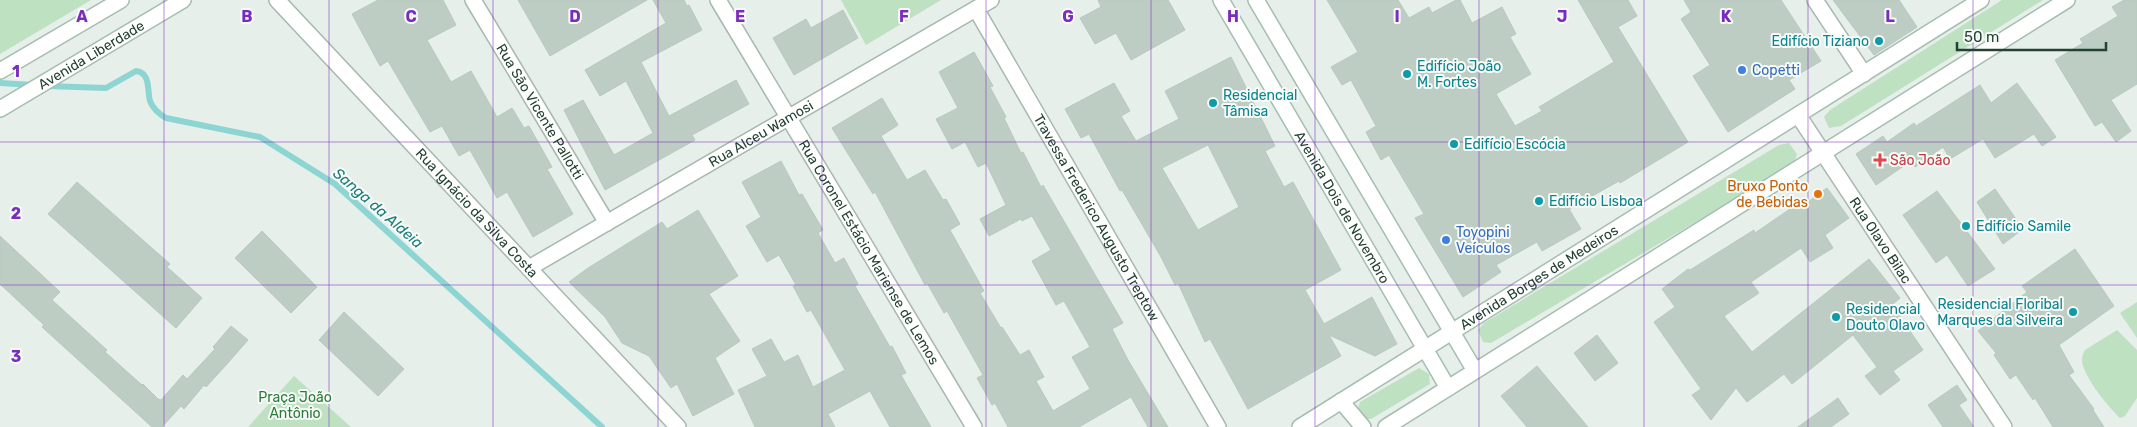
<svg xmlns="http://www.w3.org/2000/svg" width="2137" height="427" viewBox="0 0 2137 427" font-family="Rubik,sans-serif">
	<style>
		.green { fill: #bee1c1 }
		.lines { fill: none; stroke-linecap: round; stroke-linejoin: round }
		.stream { stroke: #8cd5d2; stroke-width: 6 }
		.building { fill: #becdc4; stroke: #b7c9be; fill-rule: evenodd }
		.street-casing { stroke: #a8b8af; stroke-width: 18 }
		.secondary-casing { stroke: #a6beb1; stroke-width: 18 }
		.street { stroke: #fff; stroke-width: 15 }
		.secondary { stroke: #fff; stroke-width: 15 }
		.grid { fill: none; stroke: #7b2cbf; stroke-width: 1; stroke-opacity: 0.55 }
		.culture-dot { fill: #0f9aa8; stroke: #f7fbf8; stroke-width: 2 }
		.shop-dot { fill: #3f7fe0; stroke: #f7fbf8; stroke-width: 2 }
		.health-dot { fill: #e0444e; stroke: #f7fbf8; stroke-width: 2 }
		.food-dot { fill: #e8710a; stroke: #f7fbf8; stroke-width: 2 }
		.labels { text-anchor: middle; stroke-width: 4; stroke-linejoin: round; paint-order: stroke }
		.culture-label { font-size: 14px; fill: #0d838f; stroke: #f7fbf8; text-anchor: start }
		.street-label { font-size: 14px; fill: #234234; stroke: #f7fbf8 }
		.shop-label { font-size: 14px; fill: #366cbe; stroke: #f7fbf8; text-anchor: start }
		.health-label { font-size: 14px; fill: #be3a42; stroke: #f7fbf8; text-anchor: start }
		.food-label { font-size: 14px; fill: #c56008; stroke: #f7fbf8; text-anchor: end }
		.park-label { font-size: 14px; fill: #2b7b3a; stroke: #f7fbf8 }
		.water-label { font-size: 15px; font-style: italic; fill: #1a7c7a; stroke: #f7fbf8 }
		.grid-label { font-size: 16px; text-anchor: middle; font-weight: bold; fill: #7b2cbf; stroke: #f7fbf8; stroke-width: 4; stroke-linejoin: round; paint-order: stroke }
	</style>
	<rect width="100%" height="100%" fill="#e6efe9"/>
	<g class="green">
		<polygon points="0,0 91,0 0,54"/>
		<polygon points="841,0 941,0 866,45"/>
		<polygon points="2002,0 2043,0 1841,126 1829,128 1824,117 1830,110"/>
		<polygon points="1789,143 1797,154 1794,164 1491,343 1483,342 1478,330 1484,323 1779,145"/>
		<polygon points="2137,302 2137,338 2120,313"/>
		<path d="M2117,330L2137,350V398L2125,416L2120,418C2109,408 2083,376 2082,361C2082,357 2083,353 2085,350Z"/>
		<polygon points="1419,368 1429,374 1430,384 1371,419 1365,419 1358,408 1360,402"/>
		<polygon points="294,376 351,427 248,427"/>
	</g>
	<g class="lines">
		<g class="stream">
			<polyline points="0,83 33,85"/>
			<path d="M46,86L106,88L136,71C151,73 147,90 150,101C153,109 159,114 166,118L260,137L335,184L602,427"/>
		</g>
	</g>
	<g class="building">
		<polygon points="378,0 443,0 456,25 427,40 451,82 471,71 497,117 512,108 524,128 529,126 552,167 547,169 573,214 533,237 507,192 497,198 470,150 459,156 442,126 430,132 388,61 380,66 352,14"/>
		<polygon points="518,0 647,0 550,56"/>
		<polygon points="653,0 684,0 687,6 689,5 702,30 641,62 669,116 736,80 749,104 692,135 695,140 605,190 564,110 583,100 614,155 653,133 626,81 600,96 585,70 666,23"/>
		<polygon points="1098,0 1168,0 1185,30 1131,60 1116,33 1095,44 1080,18 1101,7"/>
		<polygon points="1327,0 1398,0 1409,18 1429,7 1432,13 1456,0 1460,0 1472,23 1502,7 1516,34 1510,37 1531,74 1496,94 1515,126 1542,111 1539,107 1614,62 1578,0 1628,0 1637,16 1618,27 1688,142 1620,183 1619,181 1569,209 1581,229 1542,251 1537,242 1496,265 1501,272 1463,297 1415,218 1424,214 1389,155 1381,160 1366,132 1376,126 1351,80 1342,85 1331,67 1358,52"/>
		<polygon points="1684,0 1781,0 1821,61 1789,80 1795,89 1728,132 1693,76 1710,65 1681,19 1691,12"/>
		<polygon points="1833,0 1899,0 1917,27 1874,55"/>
		<polygon points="2124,0 2137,0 2137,84 2111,100 2131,131 2116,142 2102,122 2095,126 2055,60 2083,43 2080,39 2118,16 2112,7"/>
		<polygon points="843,10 858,38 794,75 773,38 806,19 811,28"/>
		<polygon points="974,52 993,86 990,87 1006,117 1004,118 1021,153 1023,152 1041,187 1043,185 1123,323 1112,329 1128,360 1168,427 1148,427 1131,397 1079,427 1008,427 995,403 992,405 977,378 983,375 947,311 944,313 927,283 925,285 875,192 873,194 832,128 882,98 898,125 881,136 907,180 925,170 943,200 946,199 960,224 950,230 984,291 980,293 1001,328 1002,327 1020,355 1029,350 1044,377 1036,381 1053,411 1090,389 1072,357 1090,347 1064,301 1056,305 1032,261 1051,250 1032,216 1022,221 1021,219 989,236 980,219 1006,205 986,163 978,167 965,142 952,149 936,119 958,108 939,72"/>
		<path d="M1231,57L1275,146L1265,151L1284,187L1293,182L1341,270L1305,290L1324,324L1372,297L1397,344L1375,356L1329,335L1341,356L1248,409L1210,339L1205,342L1178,283L1175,285L1161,257L1122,190L1120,191L1089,134L1081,138L1065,109L1114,83L1130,111L1121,116L1136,141L1179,119L1165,91ZM1208,145L1239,207L1198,230L1162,168Z"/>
		<polygon points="2017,83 2056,137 2042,146 2034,134 1995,158 1983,139 1950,159 1943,147 1915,167 1911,161 1876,185 1856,154 1883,136 1887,142 1914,123 1916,126 1980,85 1991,103"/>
		<polygon points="781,161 799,195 802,194 823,230 818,233 835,263 844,258 858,284 855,286 890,347 892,346 906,373 901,375 931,427 890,427 870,391 828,414 835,427 755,427 738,390 767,376 752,349 771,339 784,362 798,355 813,387 845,370 811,310 807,312 793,286 796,285 779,255 767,262 746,226 761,217 742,182"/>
		<polygon points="77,182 170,264 167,267 202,298 176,328 48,214"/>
		<polygon points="1827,188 1849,218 1825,235 1833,248 1810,262 1801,248 1751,282 1759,293 1724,316 1752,352 1869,259 1900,298 1892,305 1923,350 1893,371 1900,380 1880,395 1865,376 1877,367 1853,335 1792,384 1784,374 1747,402 1736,388 1711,420 1692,395 1701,389 1654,322 1675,307 1662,289 1688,269 1690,270 1754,230 1755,233 1803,200 1805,204"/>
		<polygon points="1995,189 2023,229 2003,244 1977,202"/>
		<polygon points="1937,191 1995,269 1968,286 1947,255 1936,263 1903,215"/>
		<polygon points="698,210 738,276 709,294 740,341 715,358 734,394 693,416 677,384 671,388 649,356 622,343 605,317 569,282 588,268 662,222 667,229"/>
		<polygon points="262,231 317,287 291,313 235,258"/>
		<polygon points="0,236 60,292 52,300 107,350 105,352 142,385 143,384 158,399 161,400 183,375 187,379 215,349 213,347 231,326 248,340 227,364 206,387 204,385 184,409 181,406 162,427 152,427 42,327 44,325 0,284"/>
		<polygon points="2075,249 2114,306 2059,345 2074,372 2069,375 2094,409 2093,410 2104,427 2053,427 2035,398 2033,400 2016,375 2010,379 1994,355 1996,353 1978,331 2027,292 2022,286"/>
		<polygon points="344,312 404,369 378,396 319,340"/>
		<polygon points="1597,335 1618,363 1595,381 1574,353"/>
		<polygon points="1537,366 1588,427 1527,427 1501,396"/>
		<polygon points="1957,385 1967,400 1959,405 1974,427 1943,427 1928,405"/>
		<polygon points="1838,398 1849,414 1831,427 1798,427"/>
	</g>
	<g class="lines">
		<g class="street-casing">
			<g id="street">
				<path id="s1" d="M277,0L678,427"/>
				<path id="s2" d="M473,0L607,223"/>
				<path id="s3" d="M718,0L974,427"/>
				<polyline points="1815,0 1864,74"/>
				<path id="s4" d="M976,9L1218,427"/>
				<path id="s5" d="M1798,115L2004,427"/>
				<path id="s6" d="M529,268L991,0"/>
				<polyline points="1341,401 1363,427"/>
			</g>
		</g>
		<g class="secondary-casing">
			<g id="secondary">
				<path id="s7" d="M1221,0L1448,388"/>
				<polyline points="1256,0 1475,371"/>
				<polyline points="0,71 121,0"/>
				<path id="s8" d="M0,109L183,0"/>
				<path id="s9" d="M1300,427L1981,0"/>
				<polyline points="1386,427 2067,0"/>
			</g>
		</g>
		<use href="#street" class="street"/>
		<use href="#secondary" class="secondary"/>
	</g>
	<path class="grid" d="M164,0V427M329,0V427M493,0V427M658,0V427M822,0V427M986,0V427M1151,0V427M1315,0V427M1479,0V427M1644,0V427M1808,0V427M1973,0V427M0,142H2137M0,285H2137"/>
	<g class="culture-dot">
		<circle cx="1879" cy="41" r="5"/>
		<circle cx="1407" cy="74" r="5"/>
		<circle cx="1213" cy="103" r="5"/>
		<circle cx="1454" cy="144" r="5"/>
		<circle cx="1539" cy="201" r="5"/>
		<circle cx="1966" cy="226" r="5"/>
		<circle cx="2073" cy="312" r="5"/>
		<circle cx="1836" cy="317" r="5"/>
	</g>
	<g class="shop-dot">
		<circle cx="1742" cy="70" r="5"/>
		<circle cx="1446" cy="240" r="5"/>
	</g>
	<path class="health-dot" d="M1877.5 152.5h5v5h5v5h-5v5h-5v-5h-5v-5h5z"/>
	<circle class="food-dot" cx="1818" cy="194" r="5"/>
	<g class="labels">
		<g class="culture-label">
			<text x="1869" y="46" text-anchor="end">Edifício Tiziano</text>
			<text x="1417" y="71">Edifício João<tspan x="1417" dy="16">M. Fortes</tspan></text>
			<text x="1223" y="100">Residencial<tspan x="1223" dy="16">Tâmisa</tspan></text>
			<text x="1464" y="149">Edifício Escócia</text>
			<text x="1549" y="206">Edifício Lisboa</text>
			<text x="1976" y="231">Edifício Samile</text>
			<text x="2063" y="309" text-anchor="end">Residencial Floribal<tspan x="2063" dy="16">Marques da Silveira</tspan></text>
			<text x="1846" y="314">Residencial<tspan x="1846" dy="16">Douto Olavo</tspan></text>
		</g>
		<g class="street-label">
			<text dy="5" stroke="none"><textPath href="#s8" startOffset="106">Avenida Liberdade</textPath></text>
			<text dy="5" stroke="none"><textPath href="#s2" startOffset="130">Rua São Vicente Pallotti</textPath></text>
			<text dy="5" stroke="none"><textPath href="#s6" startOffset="268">Rua Alceu Wamosi</textPath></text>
			<text dy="5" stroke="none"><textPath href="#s7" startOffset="240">Avenida Dois de Novembro</textPath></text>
			<text dy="5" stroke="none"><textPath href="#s1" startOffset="292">Rua Ignácio da Silva Costa</textPath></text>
			<text dy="5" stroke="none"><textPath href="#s4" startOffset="241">Travessa Frederico Augusto Treptow</textPath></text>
			<text dy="5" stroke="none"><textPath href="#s5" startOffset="150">Rua Olavo Bilac</textPath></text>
			<text dy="5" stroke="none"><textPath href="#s3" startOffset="294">Rua Coronel Estácio Mariense de Lemos</textPath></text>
			<text dy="5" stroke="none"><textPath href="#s9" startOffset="282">Avenida Borges de Medeiros</textPath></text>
		</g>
		<g class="shop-label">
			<text x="1752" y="75">Copetti</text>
			<text x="1456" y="237">Toyopini<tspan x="1456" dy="16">Veículos</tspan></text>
		</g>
		<g class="health-label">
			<text x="1890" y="165">São João</text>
		</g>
		<g class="food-label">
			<text x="1808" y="191">Bruxo Ponto<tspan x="1808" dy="16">de Bebidas</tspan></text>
		</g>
		<g class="park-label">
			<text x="295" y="402">Praça João<tspan x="295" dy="16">Antônio</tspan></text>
		</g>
		<g class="water-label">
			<text transform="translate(378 208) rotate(41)" y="5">Sanga da Aldeia</text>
		</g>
	</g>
	<g class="grid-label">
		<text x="82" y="22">A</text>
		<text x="247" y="22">B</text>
		<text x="411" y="22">C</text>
		<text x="575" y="22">D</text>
		<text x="740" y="22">E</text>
		<text x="904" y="22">F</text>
		<text x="1068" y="22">G</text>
		<text x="1233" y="22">H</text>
		<text x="1397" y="22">I</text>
		<text x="1562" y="22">J</text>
		<text x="1726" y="22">K</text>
		<text x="1890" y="22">L</text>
		<text x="16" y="77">1</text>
		<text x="16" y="219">2</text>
		<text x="16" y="362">3</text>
	</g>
	<path d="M1957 42v8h149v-8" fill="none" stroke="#234234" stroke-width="2.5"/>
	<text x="1964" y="42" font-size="15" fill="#234234" stroke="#f7fbf8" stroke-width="4" paint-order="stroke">50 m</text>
</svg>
